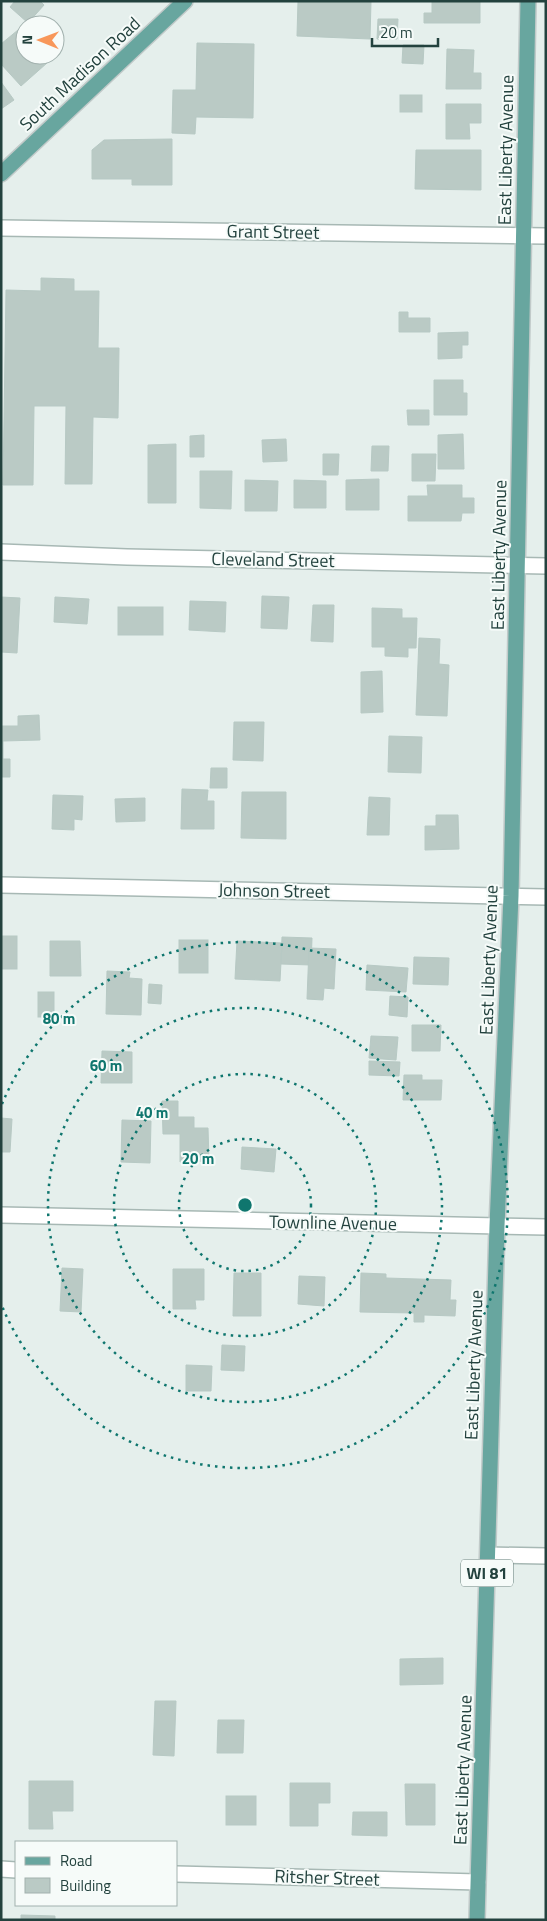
<svg xmlns="http://www.w3.org/2000/svg" width="547" height="1921" viewBox="0 0 547 1921" font-family="'Titillium Web',sans-serif">
	<style>
		.building { fill: #bacac5; stroke: #b7c9c4 }
		.lines { fill: none; stroke-linecap: round; stroke-linejoin: round }
		.minor-casing { stroke: #a7b8b4; stroke-width: 18 }
		.major-casing { stroke: #c1cac9; stroke-width: 18 }
		.minor { stroke: #fff; stroke-width: 15 }
		.major { stroke: #68a69f; stroke-width: 15 }
		.ring { fill: none; stroke: #0f766e; stroke-width: 2.5; stroke-dasharray: 2.5 5 }
		.labels { text-anchor: middle; stroke-width: 4; stroke-linejoin: round; paint-order: stroke }
		.shield { fill: #f6fbf9; stroke: #627a76; stroke-width: 1 }
		.shield-label { font-size: 16px; font-weight: bold; fill: #23423e }
		.street-label { font-size: 18px; fill: #23423e; stroke: #f6fbf9 }
		.centre { fill: #0f766e; stroke: #f6fbf9; stroke-width: 2.5 }
		.ring-label { font-size: 15px; text-anchor: middle; font-weight: bold; fill: #0f766e; stroke: #f6fbf9; stroke-width: 4; stroke-linejoin: round; paint-order: stroke }
	</style>
	<rect width="100%" height="100%" fill="#e5efec"/>
	<g class="building">
		<polygon points="15,1 40,1 44,5 28,23 10,7"/>
		<polygon points="298,1 371,1 370,39 297,36"/>
		<polygon points="432,1 480,1 480,23 424,23 424,13 432,13"/>
		<polygon points="378,19 398,19 397,39 377,39"/>
		<polygon points="18,30 25,38 25,55 40,55 47,63 21,86 1,64 1,44"/>
		<polygon points="197,43 254,44 253,118 196,117 195,134 172,133 173,90 196,90"/>
		<polygon points="403,45 424,45 423,64 402,63"/>
		<polygon points="447,49 474,50 473,73 481,73 481,89 446,89"/>
		<polygon points="1,82 14,100 1,109"/>
		<rect x="400" y="95" width="22" height="17"/>
		<polygon points="446,104 481,104 481,123 469,123 470,139 446,139"/>
		<polygon points="172,139 172,185 132,185 132,179 92,179 92,150 104,140"/>
		<polygon points="416,150 481,150 481,190 415,189"/>
		<polygon points="41,278 74,279 74,291 99,291 98,348 119,348 118,418 93,417 92,484 65,484 66,406 34,406 33,485 3,485 6,290 41,291"/>
		<polygon points="399,312 408,312 408,318 430,318 430,332 399,332"/>
		<polygon points="468,332 468,345 462,345 462,358 438,359 438,333"/>
		<polygon points="434,380 463,380 463,393 467,393 467,415 434,415"/>
		<polygon points="407,410 429,410 429,425 408,425"/>
		<polygon points="463,434 464,469 438,469 438,435"/>
		<polygon points="204,435 204,457 190,457 190,436"/>
		<polygon points="286,439 287,461 263,462 262,440"/>
		<polygon points="176,444 176,503 148,503 148,445"/>
		<polygon points="372,446 389,446 388,471 371,471"/>
		<polygon points="323,454 339,454 338,475 323,475"/>
		<polygon points="412,454 436,454 435,481 412,481"/>
		<polygon points="200,471 232,471 231,509 200,508"/>
		<polygon points="379,479 379,510 346,510 346,480"/>
		<polygon points="245,480 278,481 277,511 245,511"/>
		<polygon points="294,480 326,481 326,508 294,508"/>
		<polygon points="427,485 462,485 462,498 474,498 474,513 462,513 461,521 408,521 408,496 428,496"/>
		<polygon points="262,596 289,597 287,629 261,628"/>
		<polygon points="1,597 20,598 17,653 1,652"/>
		<polygon points="55,597 89,599 87,624 54,622"/>
		<polygon points="190,601 226,602 225,632 189,630"/>
		<polygon points="313,605 334,605 333,642 311,641"/>
		<rect x="118" y="607" width="45" height="28"/>
		<polygon points="372,608 402,609 402,618 417,618 416,648 408,648 408,657 385,656 385,647 372,647"/>
		<polygon points="419,638 440,639 439,664 449,665 447,716 416,715"/>
		<polygon points="382,671 383,712 361,713 361,672"/>
		<polygon points="39,715 40,740 3,741 3,759 10,759 10,777 1,777 1,726 18,726 18,716"/>
		<polygon points="234,722 264,722 263,761 233,760"/>
		<polygon points="389,736 422,737 421,773 388,772"/>
		<polygon points="211,768 227,768 227,788 210,788"/>
		<polygon points="182,789 208,790 207,801 214,801 214,829 181,829"/>
		<polygon points="242,792 286,792 286,839 241,838"/>
		<polygon points="53,795 83,796 82,820 74,819 74,830 52,829"/>
		<polygon points="369,797 390,798 389,835 367,835"/>
		<polygon points="145,798 145,821 116,822 115,799"/>
		<polygon points="436,815 458,815 459,849 425,850 425,826 436,826"/>
		<rect x="1" y="936" width="16" height="33"/>
		<polygon points="282,937 312,938 311,965 281,964"/>
		<rect x="179" y="940" width="29" height="33"/>
		<polygon points="50,941 80,941 81,976 50,976"/>
		<polygon points="237,941 282,943 280,981 235,979"/>
		<polygon points="309,948 336,949 334,989 324,988 323,1000 307,999"/>
		<polygon points="414,957 449,958 448,985 413,984"/>
		<polygon points="367,965 408,968 406,992 366,990"/>
		<polygon points="107,971 130,972 129,978 142,979 141,1015 106,1014"/>
		<polygon points="149,984 162,985 161,1004 148,1003"/>
		<rect x="38" y="992" width="16" height="25"/>
		<polygon points="390,996 408,997 407,1017 389,1015"/>
		<polygon points="412,1025 441,1025 440,1051 412,1051"/>
		<polygon points="371,1036 398,1037 396,1060 369,1058"/>
		<polygon points="102,1051 132,1052 132,1083 101,1083"/>
		<polygon points="369,1061 400,1062 399,1076 369,1075"/>
		<polygon points="404,1075 422,1075 422,1080 442,1080 441,1100 403,1100"/>
		<polygon points="162,1101 178,1101 178,1117 194,1117 194,1128 208,1128 209,1161 180,1162 180,1134 163,1134"/>
		<polygon points="1,1118 12,1119 10,1152 1,1152"/>
		<polygon points="122,1120 151,1121 150,1163 121,1162"/>
		<polygon points="242,1147 276,1149 274,1172 241,1169"/>
		<polygon points="62,1268 83,1269 81,1312 60,1311"/>
		<polygon points="173,1269 204,1269 204,1300 195,1300 196,1309 173,1309"/>
		<polygon points="234,1273 261,1273 261,1316 233,1316"/>
		<polygon points="361,1273 386,1274 386,1278 451,1280 450,1300 456,1300 455,1316 424,1315 424,1322 414,1322 414,1313 360,1312"/>
		<polygon points="299,1276 325,1277 324,1306 298,1304"/>
		<polygon points="222,1345 245,1346 244,1371 221,1370"/>
		<polygon points="186,1365 212,1366 211,1391 186,1391"/>
		<polygon points="443,1658 443,1684 400,1685 400,1659"/>
		<polygon points="155,1701 176,1701 174,1756 153,1755"/>
		<polygon points="218,1720 244,1720 243,1753 217,1753"/>
		<polygon points="29,1781 73,1781 73,1811 52,1811 53,1829 29,1829"/>
		<polygon points="290,1783 330,1783 330,1803 318,1803 318,1826 290,1826"/>
		<polygon points="405,1784 435,1784 435,1825 406,1825"/>
		<rect x="226" y="1796" width="30" height="29"/>
		<polygon points="353,1812 387,1812 387,1836 352,1835"/>
		<polygon points="21,1915 55,1916 55,1920 21,1920"/>
	</g>
	<g class="lines">
		<g class="minor-casing">
			<g id="minor">
				<polyline points="1,228 546,236"/>
				<polyline points="1,552 127,557 546,566"/>
				<polyline points="1,885 546,897"/>
				<polyline points="1,1215 546,1227"/>
				<polyline points="488,1555 546,1556"/>
				<polyline points="1,1869 16,1870"/>
				<polyline points="176,1874 478,1882"/>
			</g>
		</g>
		<g class="major-casing">
			<g id="major">
				<polyline points="1,174 185,1"/>
				<polyline points="477,1920 497,1226 511,896 528,1"/>
			</g>
		</g>
		<use href="#minor" class="minor"/>
		<use href="#major" class="major"/>
	</g>
	<g class="ring">
		<circle cx="245" cy="1205" r="66"/>
		<circle cx="245" cy="1205" r="131"/>
		<circle cx="245" cy="1205" r="197"/>
		<path d="M2 1104A263 263 0 1 1 2 1306"/>
	</g>
	<g class="labels">
		<rect class="shield" x="461" y="1559.5" width="52" height="27" rx="4"/>
		<g class="shield-label">
			<text x="487" y="1579">WI 81</text>
		</g>
		<g class="street-label">
			<text transform="translate(80 74) rotate(-43)" y="6">South Madison Road</text>
			<text transform="translate(506 150) rotate(-89)" y="6">East Liberty Avenue</text>
			<text transform="translate(273 232) rotate(1)" y="6">Grant Street</text>
			<text transform="translate(499 555) rotate(-89)" y="6">East Liberty Avenue</text>
			<text transform="translate(273 560) rotate(1)" y="6">Cleveland Street</text>
			<text transform="translate(274 891) rotate(1)" y="6">Johnson Street</text>
			<text transform="translate(489 960) rotate(-88)" y="6">East Liberty Avenue</text>
			<text transform="translate(333 1223) rotate(1)" y="6">Townline Avenue</text>
			<text transform="translate(474 1365) rotate(-88)" y="6">East Liberty Avenue</text>
			<text transform="translate(463 1770) rotate(-88)" y="6">East Liberty Avenue</text>
			<text transform="translate(327 1878) rotate(2)" y="6">Ritsher Street</text>
		</g>
	</g>
	<circle cx="245" cy="1205" r="8" class="centre"/>
	<g class="ring-label">
		<text x="59" y="1024">80 m</text>
		<text x="106" y="1071">60 m</text>
		<text x="152" y="1118">40 m</text>
		<text x="198" y="1164">20 m</text>
	</g>
	<rect width="547" height="1921" fill="none" stroke="#23423e" stroke-width="5"/>
	<rect x="15" y="1841" width="162" height="65" fill="#f6fbf9" stroke="#a2b1ae"/>
	<rect x="25" y="1857" width="25" height="8" fill="#68a69f" stroke="#a2b1ae"/>
	<text x="60" y="1866" font-size="15" fill="#23423e">Road</text>
	<rect x="25" y="1878" width="25" height="15" fill="#bacac5" stroke="#a2b1ae"/>
	<text x="60" y="1891" font-size="15" fill="#23423e">Building</text>
	<g transform="translate(40 40) rotate(271)"><circle r="24" fill="#f6fbf9" stroke="#a2b1ae"/>
	<path d="M0-4L9 19L0 12L-9 19Z" fill="#f8975a"/>
	<text y="-8" font-size="14" font-weight="bold" text-anchor="middle" fill="#23423e">N</text>
	</g>
	<path d="M372 38v8h66v-8" fill="none" stroke="#23423e" stroke-width="2.5"/>
	<text x="380" y="38" font-size="15" fill="#23423e" stroke="#f6fbf9" stroke-width="4" paint-order="stroke">20 m</text>
</svg>
